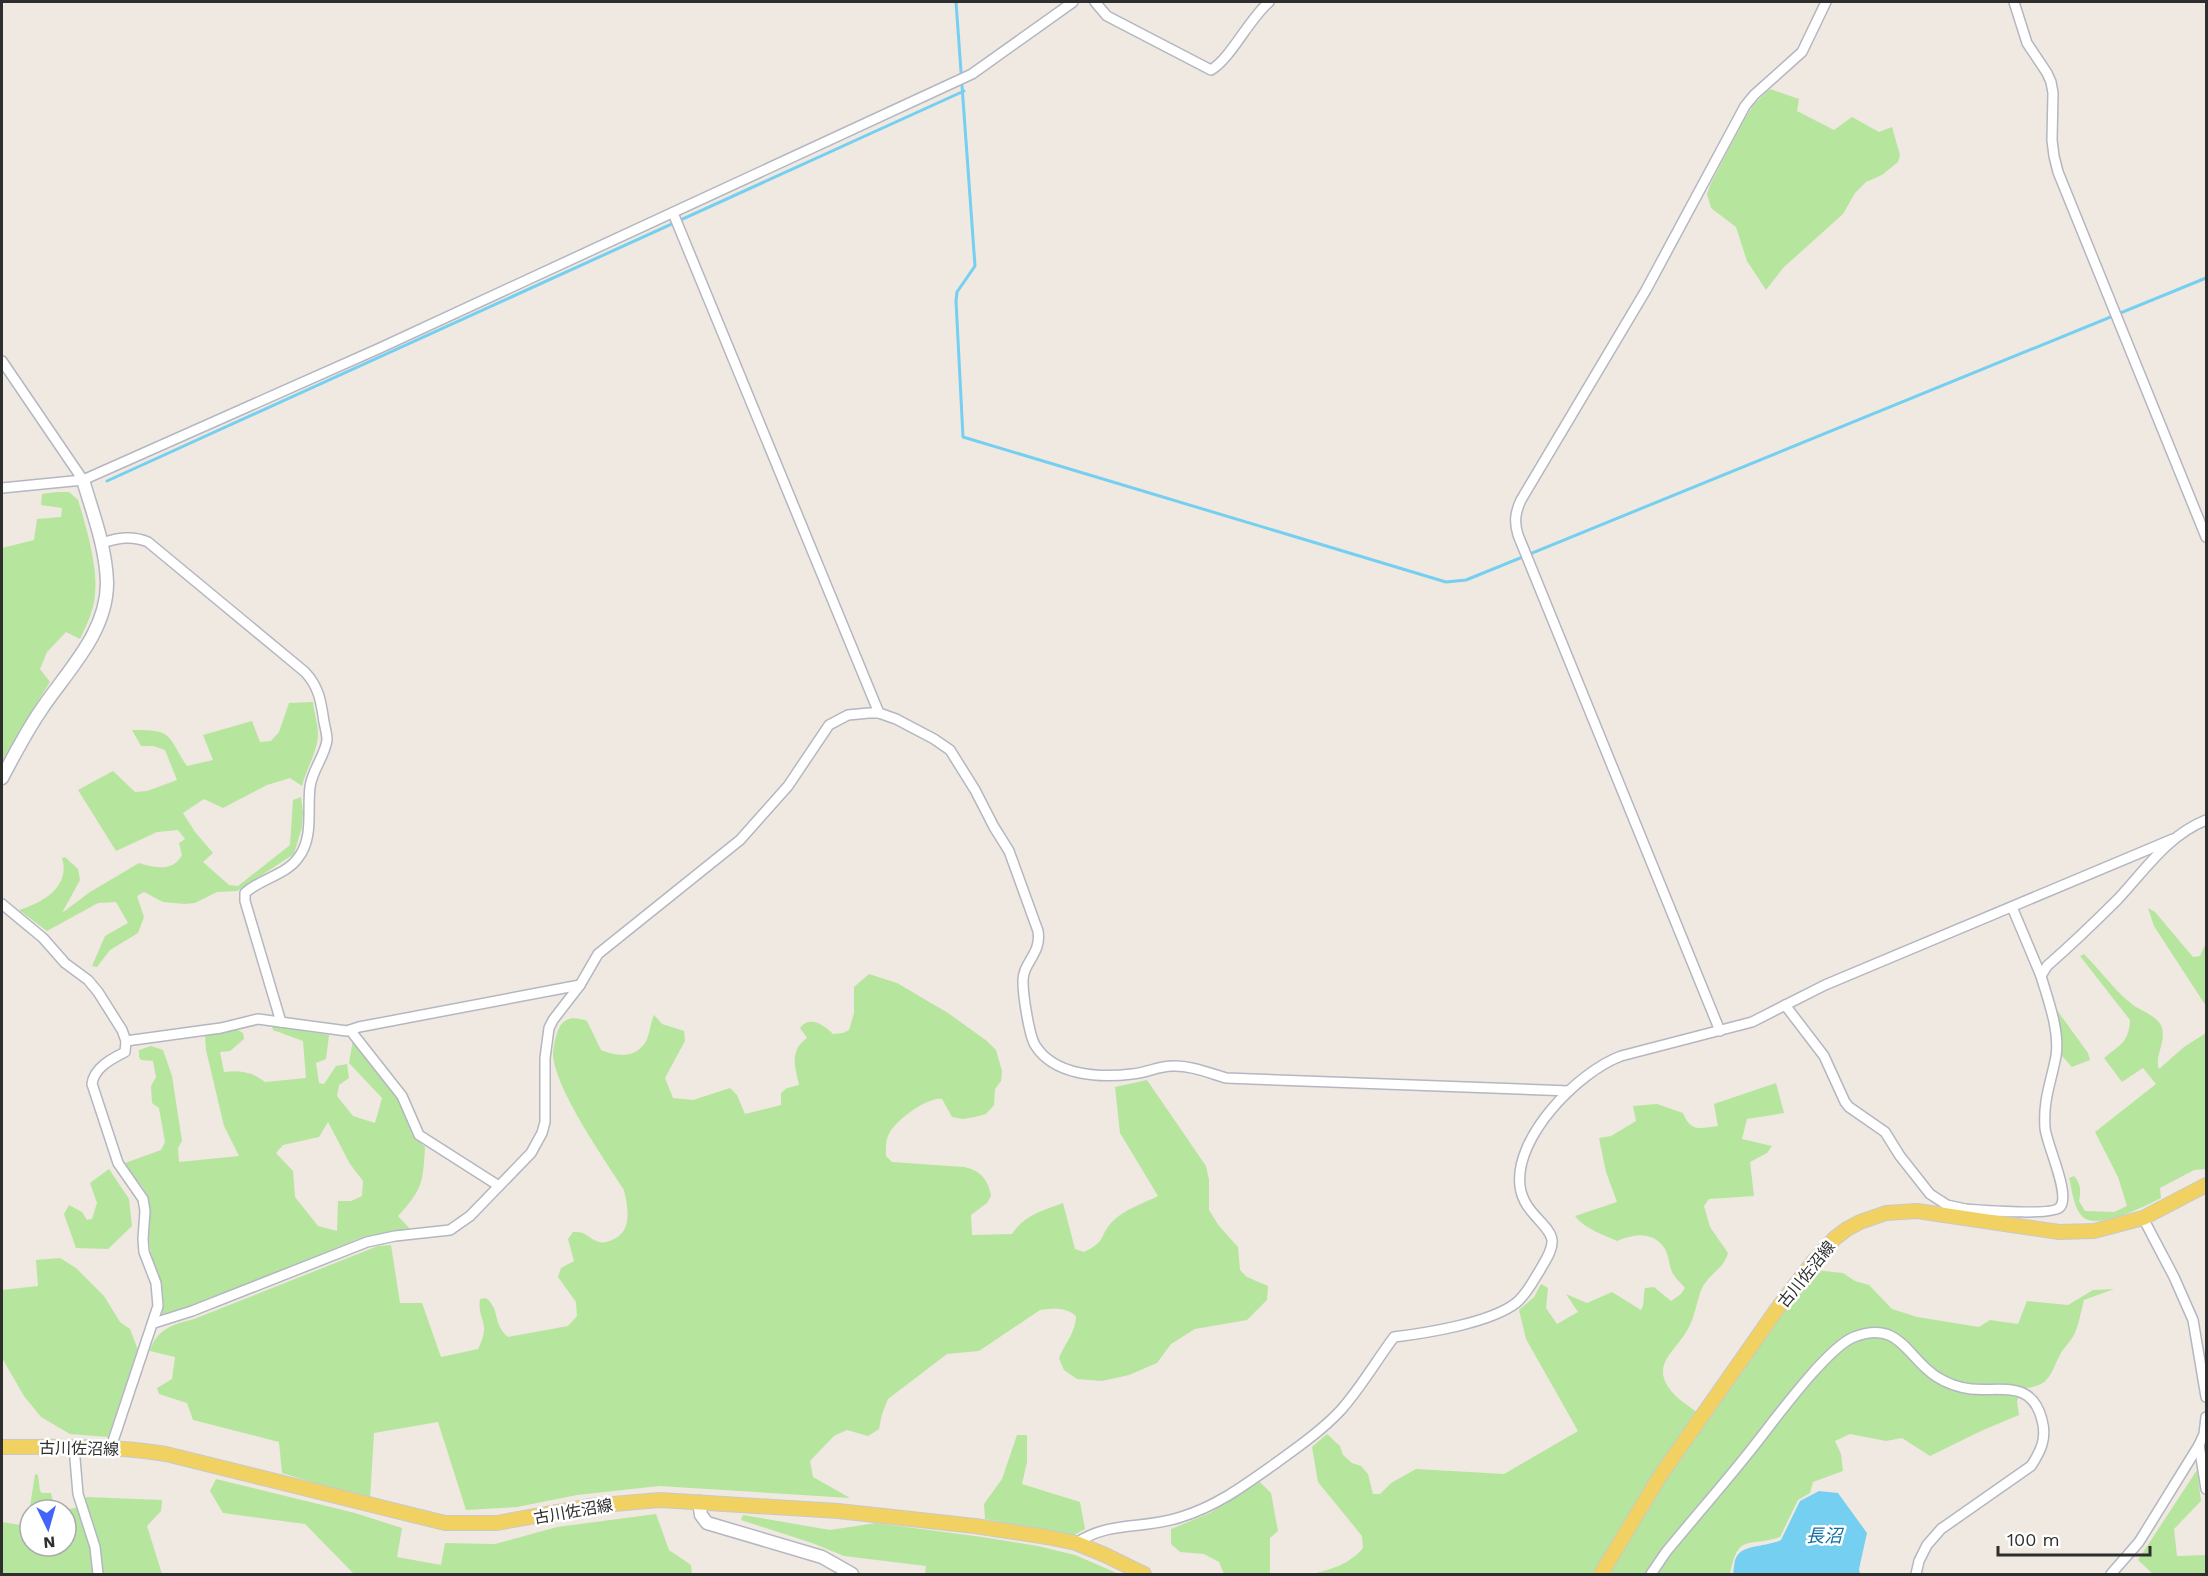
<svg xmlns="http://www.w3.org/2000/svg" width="2208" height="1576" viewBox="0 0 2208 1576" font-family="'Work Sans','Noto Sans JP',sans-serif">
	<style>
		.green { fill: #b6e59e; fill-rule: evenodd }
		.water { fill: #75cff0 }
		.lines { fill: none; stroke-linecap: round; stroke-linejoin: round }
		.stream { stroke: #75cff0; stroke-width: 3 }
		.street-casing { stroke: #b4b7c1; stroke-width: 12 }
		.secondary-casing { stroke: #b4b7c1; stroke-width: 15 }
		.primary-casing { stroke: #c9c9c9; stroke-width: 16 }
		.street { stroke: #fff; stroke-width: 9 }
		.secondary { stroke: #fff; stroke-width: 12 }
		.primary { stroke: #f2d163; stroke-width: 14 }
		.labels { text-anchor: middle; stroke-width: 5; stroke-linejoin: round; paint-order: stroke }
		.street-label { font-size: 16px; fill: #2e2e2e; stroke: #fff }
		.water-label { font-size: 18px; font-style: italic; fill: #0d6fa3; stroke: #fff }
	</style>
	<rect width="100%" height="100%" fill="#efe9e1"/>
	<g class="green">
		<polygon points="1770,89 1799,99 1797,111 1834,130 1852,117 1879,132 1892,127 1900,155 1898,162 1882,175 1866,182 1855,193 1843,214 1783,268 1766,290 1747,261 1736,227 1711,208 1707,194 1711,183 1744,120 1754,104"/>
		<path d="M56,492H69L78,500C86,526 98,566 95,594C94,610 87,624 80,639L66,632L47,652L40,669L50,682L21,728L2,763V548L34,540L37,519L61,517L62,508L41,505L42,494Z"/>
		<path d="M313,702C314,712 318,724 318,735C317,753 306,769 302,786L290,778L267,785L223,808L204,799L183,813L195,832L213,853L203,862L229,885L238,886L290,845L293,800L301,797L303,812L302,827L294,854L237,891L217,892L195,903L185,904L163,902L144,892L137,896L144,917L138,933L110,950L97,967L92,966L105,936L128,923L116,902L98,903L47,931L19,910C42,903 71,887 62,858L65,857L78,869L80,880L62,913L90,892L139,863C155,868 173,872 182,855L179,843L185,839L178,830L157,832L116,851L78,790L113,771L135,792L147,791L177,780L165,750L153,746H141L132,730C174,730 166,734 187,766L213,760L203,735L252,721L260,742L271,741L279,732L289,703Z"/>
		<polygon points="2148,908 2155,912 2193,957 2200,956 2206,943 2206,1006 2154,926"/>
		<path d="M2084,954C2100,970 2115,991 2133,1005C2142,1011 2159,1017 2162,1028C2166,1043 2154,1057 2159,1069L2184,1047L2206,1033V1169L2194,1170L2160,1188L2161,1198C2146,1206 2100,1229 2084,1218C2074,1210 2072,1190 2069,1178L2074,1176C2081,1184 2081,1191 2079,1201L2085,1211L2114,1212L2127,1206L2118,1177L2095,1132L2156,1084L2143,1068L2122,1082L2104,1058C2120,1045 2129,1042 2130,1020L2080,956Z"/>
		<path d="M869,974L897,983L948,1013L987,1041L996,1050L1002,1071L1001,1081L995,1089L994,1105L986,1114L975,1117L963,1119L952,1117L942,1099C927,1097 898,1119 890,1132C885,1140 886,1148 886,1156L892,1162L964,1167C980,1170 988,1179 991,1196L987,1203L971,1215L972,1235L1012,1234C1024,1215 1042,1211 1063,1203L1075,1249L1084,1252C1107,1241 1099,1236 1112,1222C1123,1210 1144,1203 1158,1196L1120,1133L1115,1087L1147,1080L1206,1166L1209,1180V1210L1219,1226L1238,1247L1240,1270L1247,1277L1268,1286L1267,1300L1247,1320L1195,1329L1171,1344L1157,1363L1129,1375L1102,1381L1077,1379L1064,1370L1059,1358C1065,1343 1076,1332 1076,1316C1066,1307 1053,1308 1040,1310L979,1351L947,1354L888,1399L882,1414L879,1429L868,1436L847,1430L834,1436L810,1461L813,1477L850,1498L659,1486L577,1495L517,1507L466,1510L438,1422L374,1433L370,1500L282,1473L279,1442L193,1420L187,1403L159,1394L157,1388L172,1379L175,1357L150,1351C156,1329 174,1324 194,1319L378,1246L391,1245L400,1303H422L441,1357L478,1349C492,1321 477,1322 480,1299L486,1298C501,1310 492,1324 508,1337L568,1326L577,1316L576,1302L558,1277L561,1268L574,1261L568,1239L573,1232C587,1231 587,1238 599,1242C603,1243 608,1242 612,1240C633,1232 628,1207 624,1190C604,1158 556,1091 553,1055C553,1047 556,1035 559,1028C565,1016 576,1017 587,1021L601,1050C616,1056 634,1059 645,1043C650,1035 650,1024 654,1015L662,1024L684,1031L685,1041L665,1078L673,1098L693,1100L730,1088L737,1095L745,1114L781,1105V1093L787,1088L799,1085C795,1067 789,1051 807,1038L800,1028C810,1015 824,1025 833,1034L843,1033L849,1030L854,1013V987Z"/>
		<polygon points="2054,1006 2088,1053 2090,1060 2072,1067 2062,1056 2062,1039"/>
		<path d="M272,1026L329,1035L326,1059L316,1063L319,1083L324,1084L336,1066L347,1064L349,1078L339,1085L337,1096L353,1116L375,1123L382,1098L349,1063L353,1040L397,1096L413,1136L425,1147C423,1182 423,1189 398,1216L410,1229L363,1237L190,1307L162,1315C167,1286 148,1262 149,1234C149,1221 152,1209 148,1197C143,1184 130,1176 125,1163L161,1150L165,1142L159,1108L152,1103L151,1086L156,1077L153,1061L141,1060L139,1057V1050L151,1046L163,1050L172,1076L182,1141L178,1148L179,1162L239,1156L224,1126L206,1050L205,1035L236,1029L243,1033L244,1039L230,1051L220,1052L224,1072C239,1070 253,1072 265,1082L306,1078L303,1041L273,1030ZM328,1122L350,1164L363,1181L362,1196L351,1201H338L337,1231L318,1226L295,1197L293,1171L276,1153L283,1145L319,1137Z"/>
		<path d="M1776,1083L1784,1113L1747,1119L1742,1139L1772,1146L1767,1153L1750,1162L1754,1196L1709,1199L1704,1206L1710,1227L1728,1253C1724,1268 1711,1273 1703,1286C1697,1298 1696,1313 1690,1325C1684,1338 1673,1348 1666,1360C1652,1386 1690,1408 1708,1418L1776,1320L1815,1270L1843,1273L1855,1281L1869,1285L1892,1309L1917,1317L1979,1327L1990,1320L2018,1324L2027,1301L2068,1305L2093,1290L2114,1289L2084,1300C2081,1311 2079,1323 2075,1333C2072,1340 2065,1346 2061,1353C2050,1373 2051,1387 2023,1388L2017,1401L2019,1415L1981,1431L1930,1456L1902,1438L1886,1441L1850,1434L1835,1441L1841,1454L1843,1471L1813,1482L1810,1493L1798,1500L1780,1537C1747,1548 1739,1532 1730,1574H1313C1332,1569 1350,1564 1363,1548L1362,1536L1318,1482L1312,1447L1327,1434L1340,1446L1343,1455L1352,1463L1361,1466L1368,1474L1373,1494H1380L1391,1483L1416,1469L1504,1474L1578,1431L1526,1339L1519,1310L1534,1297L1541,1284L1548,1288L1546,1308L1557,1324L1578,1312L1566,1294L1587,1303L1612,1292L1641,1310C1645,1304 1643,1295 1645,1288L1654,1287L1671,1301L1681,1294L1685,1288C1681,1283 1675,1278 1672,1272C1669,1265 1669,1256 1665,1249C1653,1230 1633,1234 1617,1241C1602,1234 1585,1229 1575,1216L1617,1202L1606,1172L1599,1138L1611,1136L1636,1121L1633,1106L1657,1104L1683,1113C1691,1133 1700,1128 1718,1126L1714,1104Z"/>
		<polygon points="109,1169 129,1199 132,1226 108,1249 76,1248 64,1214 69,1205 82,1212 87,1220 92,1219 97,1203 90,1183"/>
		<polygon points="60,1258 76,1268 104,1296 120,1322 130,1329 138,1350 108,1437 70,1434 41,1417 24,1396 2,1358 2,1290 38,1286 36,1260"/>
		<polygon points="1017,1435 1027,1435 1027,1462 1022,1484 1080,1502 1085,1529 1074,1535 985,1519 984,1504 1002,1479"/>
		<polygon points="2197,1470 2201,1501 2174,1529 2177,1556 2205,1555 2206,1574 2153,1574 2138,1560"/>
		<polygon points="35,1474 38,1475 40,1491 42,1493 51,1493 55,1510 30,1510 30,1546 66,1546 66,1510 62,1510 75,1508 87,1497 162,1500 161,1511 147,1526 162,1574 2,1574 2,1522 27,1526"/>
		<polygon points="216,1479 355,1513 402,1528 397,1557 441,1565 445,1543 495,1544 557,1527 656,1514 669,1550 691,1565 692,1574 354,1574 305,1524 223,1513 210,1491"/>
		<polygon points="1260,1482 1271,1493 1278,1531 1270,1538 1270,1574 1224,1574 1219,1562 1204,1554 1180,1552 1171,1544 1171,1529 1210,1513"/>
		<polygon points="743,1515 830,1530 876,1523 982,1537 1038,1546 1075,1555 1119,1574 925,1574 926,1566 844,1556 812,1543 741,1520"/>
	</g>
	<path class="water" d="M1819,1491L1838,1493L1867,1533L1859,1569L1860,1574H1733C1734,1569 1734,1560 1737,1556C1743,1545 1769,1546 1781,1540L1800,1501Z"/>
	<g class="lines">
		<g class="stream">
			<polyline points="956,2 975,266 957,292 956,301 963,437 1446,582 1466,580 2206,278"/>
			<polyline points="107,481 964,91"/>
		</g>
		<g class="street-casing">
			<g id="street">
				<path d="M1095,2L1107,16L1211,70C1231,58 1249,19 1269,2"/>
				<polyline points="2014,2 2027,43 2047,73 2051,82 2053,93 2052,140 2054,156 2058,172 2206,537"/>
				<polyline points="673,213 879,713"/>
				<polyline points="2,361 83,480"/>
				<polyline points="2,488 83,480 380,348 972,74 1073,2"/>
				<path d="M101,543C118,538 132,535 148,542L305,672C319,687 321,701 324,722C325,727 327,734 327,740C325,756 312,770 310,787C307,810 314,838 298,858C286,875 260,879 245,893V901L281,1022"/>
				<path d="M2,904L43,938L65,963L88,980L98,992L122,1030L126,1041L125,1052C111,1059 94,1068 92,1084L118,1163L143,1199L145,1211L143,1239L144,1252L156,1283L158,1306L111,1447"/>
				<polyline points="2012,907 2041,976"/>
				<polyline points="1785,1005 1824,1056 1845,1102 1849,1107 1885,1132 1900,1156 1930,1194 1947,1205 1965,1209"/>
				<polyline points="350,1030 402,1096 419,1135 499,1186"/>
				<path d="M1720,1031L1518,535C1514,522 1515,513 1521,500L1646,290L1745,106L1754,95L1802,52L1826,2"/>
				<polyline points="126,1041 221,1028 258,1019 347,1031 359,1027 580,985"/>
				<path d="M1963,1217L1965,1209C1981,1210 2053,1216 2060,1207C2071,1195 2047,1146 2045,1128C2043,1099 2051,1083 2056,1056C2060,1031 2048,1000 2041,976L2047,966C2071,945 2095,922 2118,899C2145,870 2168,835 2206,820"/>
				<polyline points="2143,1218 2174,1277 2193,1320 2206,1397"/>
				<path d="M154,1323L192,1311L367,1242L395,1236L450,1230L470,1216L531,1153L542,1133L545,1122V1058L549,1028L553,1020L580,985L598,954L740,840L788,786L829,725L848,715L869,713H879L896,719L934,739L950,750L975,790L994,827L1009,851L1038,931C1042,954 1022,963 1023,982C1023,995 1029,1035 1035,1045C1054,1076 1100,1078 1132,1074C1146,1073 1159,1066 1172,1066C1190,1065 1209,1073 1226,1078L1569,1091"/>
				<polyline points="2199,1445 2206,1489"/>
				<polyline points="74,1447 78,1494 95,1547 98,1574"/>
				<path d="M1076,1543C1111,1520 1143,1530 1181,1517C1217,1506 1245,1485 1276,1463C1298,1447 1321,1431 1340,1411C1360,1389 1376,1361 1394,1337C1427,1333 1490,1323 1516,1303C1527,1294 1533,1281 1540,1270C1545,1261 1553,1250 1552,1240C1550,1224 1523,1213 1520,1186C1514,1137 1578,1072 1621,1056L1752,1022L1825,985L2173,839"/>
				<path d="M1651,1574L1666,1552C1694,1518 1723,1485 1750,1451C1771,1425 1826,1348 1854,1337C1901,1319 1907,1359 1937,1377C1946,1383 1960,1388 1971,1389C1999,1392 2032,1379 2042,1420C2047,1438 2041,1451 2031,1466L1941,1529L1927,1545L1919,1561L1916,1574"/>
				<polyline points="2111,1574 2139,1542 2199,1445 2204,1434 2206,1417"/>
			</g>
		</g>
		<g class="secondary-casing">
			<g id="secondary">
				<path d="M2,778C14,755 26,732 41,710C67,671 107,633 107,583C106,547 93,514 83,480"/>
				<polyline points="699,1502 701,1515 707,1523 822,1557 852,1574"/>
			</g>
		</g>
		<g class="primary-casing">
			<g id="primary">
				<path d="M2,1447C57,1447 111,1445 166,1454L445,1523H497L590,1506L660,1500L838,1511L975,1526L1047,1537L1076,1543L1105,1555L1144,1574"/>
				<polyline points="1601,1574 1660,1476 1777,1309 1812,1263 1835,1238 1847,1229 1860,1222 1886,1213 1917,1211 2059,1232 2094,1231 2143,1218 2206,1185"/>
			</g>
		</g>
		<use href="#street" class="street"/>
		<use href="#secondary" class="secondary"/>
		<use href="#primary" class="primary"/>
	</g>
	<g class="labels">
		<g class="street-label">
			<text transform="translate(1806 1274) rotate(-51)" y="6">古川佐沼線</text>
			<text transform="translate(79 1448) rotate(1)" y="6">古川佐沼線</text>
			<text transform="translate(573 1511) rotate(-10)" y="6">古川佐沼線</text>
		</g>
		<g class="water-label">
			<text x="1824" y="1542">長沼</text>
		</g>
	</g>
	<rect width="2208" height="1576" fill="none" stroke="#2e2e2e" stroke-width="6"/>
	<g transform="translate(48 1528) rotate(175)"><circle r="28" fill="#ffffff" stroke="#ababab" stroke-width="1.5"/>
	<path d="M0-4.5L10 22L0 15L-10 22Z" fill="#4264fb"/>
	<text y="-9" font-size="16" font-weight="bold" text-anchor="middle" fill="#2e2e2e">N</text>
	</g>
	<path d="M1998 1546v9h152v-9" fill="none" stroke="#2e2e2e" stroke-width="3"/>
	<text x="2007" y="1546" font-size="18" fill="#2e2e2e" stroke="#ffffff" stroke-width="4.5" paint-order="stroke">100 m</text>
</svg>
